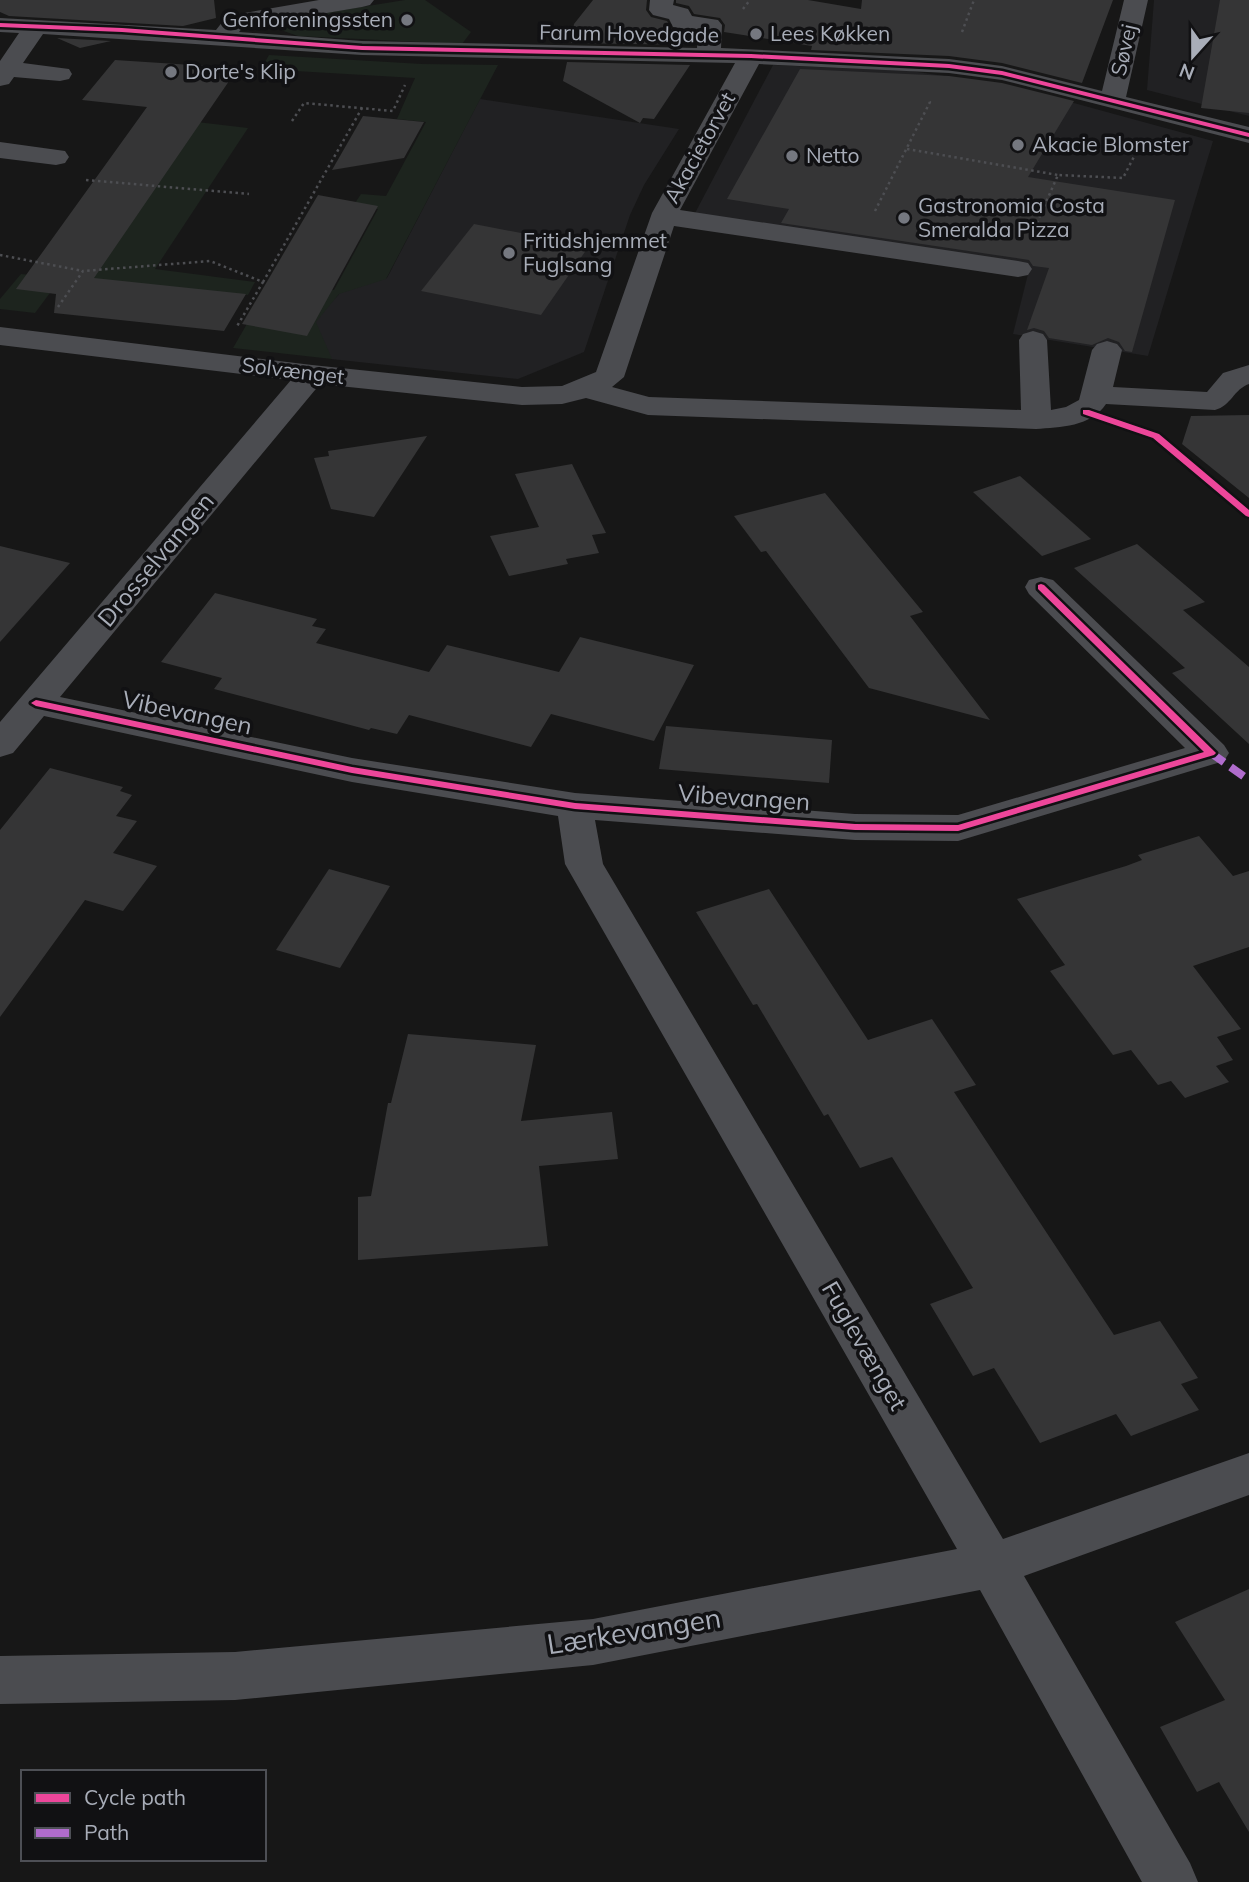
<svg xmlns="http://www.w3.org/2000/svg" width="1249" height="1882" viewBox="0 0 1249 1882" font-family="Mulish,sans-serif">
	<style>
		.built { fill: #212123 }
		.green { fill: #1d241e }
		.building { fill: #353536 }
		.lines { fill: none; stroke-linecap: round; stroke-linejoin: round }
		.path { stroke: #4d4e52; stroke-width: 2.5; stroke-dasharray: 2.5 3.5; stroke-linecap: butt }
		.minor { fill: #4b4c50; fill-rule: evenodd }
		.quiet { stroke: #b06ccc; stroke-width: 8; stroke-dasharray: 16 8; stroke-linecap: butt }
		.cycleway-casing { stroke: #111113; stroke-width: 5 }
		.cycleway { fill: #ed469a; fill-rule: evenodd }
		.poi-dot { fill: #757880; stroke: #111113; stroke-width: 2.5 }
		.labels { text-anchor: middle; stroke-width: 7; stroke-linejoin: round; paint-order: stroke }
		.far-poi-label { font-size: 21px; fill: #a8adb8; stroke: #111113; text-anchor: start }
		.far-street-label { font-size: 21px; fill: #a8adb8; stroke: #111113 }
		.street-label { font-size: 24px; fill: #a8adb8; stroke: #111113 }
		.near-street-label { font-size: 28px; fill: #a8adb8; stroke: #111113 }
	</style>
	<rect width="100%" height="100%" fill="#171717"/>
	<g class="built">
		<polygon points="1154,0 1227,0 1249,3 1249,116 1147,90"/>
		<polygon points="773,65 911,71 1011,86 1213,141 1148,356 1013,334 1030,266 694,215"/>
		<polygon points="480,99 679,129 644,185 630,215 584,352 518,379 331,359 314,321 340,293 387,278"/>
	</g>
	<g class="green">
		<polygon points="405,0 425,0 471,32 462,44 298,36 272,27 274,21"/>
		<polygon points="269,55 422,64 498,65 386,279 339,294 316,322 332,359 233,348 270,284 334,290 378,209 353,206 361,194 386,196 426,122 397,119 415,78 261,69"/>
		<polygon points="197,122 248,128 155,269 255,282 248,295 92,279"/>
		<polygon points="21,274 61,278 35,313 0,309 0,299"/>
	</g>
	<g class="building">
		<polygon points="0,0 214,0 216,18 183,26 9,16 0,12"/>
		<polygon points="593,0 647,0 646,10 651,17 667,21 673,30 695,33 695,45 571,43 574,24"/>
		<polygon points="676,0 808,0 861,9 862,0 1113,0 1082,83 1002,63 949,56 811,50 812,46 724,32 725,25 720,18 694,14 689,6 676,3"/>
		<polygon points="1220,0 1249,0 1249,113 1201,108"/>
		<polygon points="57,38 111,41 80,48"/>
		<polygon points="115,60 238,68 94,278 246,294 224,331 54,313 56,294 16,289 147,107 82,100"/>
		<polygon points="567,62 690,65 654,119 643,118 640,123 563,81"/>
		<polygon points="800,69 949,76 1002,83 1074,101 1028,177 1175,200 1132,352 1125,351 1119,342 1108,338 1092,345 1049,338 1044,331 1034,328 1027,330 1049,268 1033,266 1029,260 781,223 789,209 727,199"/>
		<polygon points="363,116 424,122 404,158 332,170"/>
		<polygon points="318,195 378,206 307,336 242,324"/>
		<polygon points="474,224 589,246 541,315 421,291"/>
		<polygon points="1249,415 1249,498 1182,444 1191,416"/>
		<polygon points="427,436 374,517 331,509 314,458 329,456 328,451"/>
		<polygon points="572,464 606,533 592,535 599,553 566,559 568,564 509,576 490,536 539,527 515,474"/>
		<polygon points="1020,476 1091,539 1042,556 973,492"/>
		<polygon points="825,493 923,612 910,616 990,720 869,688 766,551 761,552 734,516"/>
		<polygon points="1137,544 1205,602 1183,610 1249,667 1249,744 1172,673 1185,668 1074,568"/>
		<polygon points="0,546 70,563 0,642"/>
		<polygon points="215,593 317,619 312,626 326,629 316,643 429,672 447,645 559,672 580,637 694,665 654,741 551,714 531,747 409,715 397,734 371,728 369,730 214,689 222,678 161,662"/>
		<polygon points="666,726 832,740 829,783 659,769"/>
		<polygon points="50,768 123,787 120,791 132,795 116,816 137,821 113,853 157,866 123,911 85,900 0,1017 0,830"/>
		<polygon points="1199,836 1233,876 1249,871 1249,947 1193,966 1241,1029 1217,1037 1233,1060 1216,1066 1229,1082 1185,1098 1171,1081 1158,1085 1131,1050 1113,1055 1050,971 1065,965 1017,899 1126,866 1142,860 1138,855"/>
		<polygon points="329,869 390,886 340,968 276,950"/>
		<polygon points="769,889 868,1040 932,1019 976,1085 954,1092 1114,1335 1160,1321 1198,1378 1181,1384 1199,1410 1131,1436 1116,1414 1040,1443 994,1368 973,1376 930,1304 973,1288 892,1157 860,1168 828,1114 824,1116 757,1004 753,1005 696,912"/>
		<polygon points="408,1034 536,1045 521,1121 612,1112 618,1159 539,1166 548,1246 358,1260 358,1197 371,1196 388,1103 391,1103"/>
		<polygon points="1249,1589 1249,1832 1219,1782 1197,1792 1160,1727 1225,1700 1175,1622"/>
	</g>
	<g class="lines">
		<g class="path">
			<polyline points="743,9 750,0"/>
			<polyline points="962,32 974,0"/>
			<polyline points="292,121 304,103 393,111 405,85"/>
			<polyline points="907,149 1058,175"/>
			<polyline points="86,180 249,194"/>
			<polyline points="875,211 930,102 928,101"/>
			<polyline points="1032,234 1058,175 1123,178 1141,143"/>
			<polyline points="0,255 83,271"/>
			<polyline points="263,282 362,108"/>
			<polyline points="58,307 83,271 210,261 263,282 236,328"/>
		</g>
		<g class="minor">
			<path d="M319,0H374L370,5L362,7L243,27L239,32L362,41L697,48L698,31L673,27L669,19L653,15L649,10L650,0H674L673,5L688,9L692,16L718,20L722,25L721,48L949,59L1002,66L1102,91L1124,0H1148L1126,97L1249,127V143L1002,80L949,73L759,64L680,210L1018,261L1028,263L1032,269L1028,275L1018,277L674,226L624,377L612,387L649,397L1021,410L1019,340L1023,334L1033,331L1043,334L1047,340L1051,410L1066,407L1079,400L1092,350L1097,344L1107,341L1117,344L1122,350L1113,387L1207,392L1223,373L1249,365V384C1234,389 1231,406 1215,410L1106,404C1091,427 1060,427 1036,429L648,415L586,398L562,404L522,405L320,384L60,697L352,758L575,793L855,814L958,815L1185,748L1029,594L1025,587L1029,580L1041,577L1053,580L1224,745L1229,753L1224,761L958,841L855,840L595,820L603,864L1003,1539L1249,1453V1495L1024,1576L1190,1863L1198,1882H1142L980,1590L593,1665L235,1700L0,1704V1656L235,1652L593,1619L957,1549L565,864L558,816L352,782L44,716L13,753L0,757V722L291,380L0,345V327L312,365L522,387L562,386L596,372L652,213L735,63L362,55L43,34L23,63L69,69L72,74L69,79L60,81L14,77L9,84L0,86V61L19,33L0,32V18L216,30L227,16Z"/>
			<polygon points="0,142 65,151 69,157 65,163 56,165 0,158"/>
		</g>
		<polyline class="quiet" points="1211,753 1249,780"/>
		<g class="cycleway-casing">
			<g id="cycleway">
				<polygon points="0,23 122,28 362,46 751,54 949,64 1002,71 1249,133 1249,137 1002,75 949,68 751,58 362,50 122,32 0,27"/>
				<polygon points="1083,410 1089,410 1159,434 1249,510 1249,517 1246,516 1153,438 1083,414"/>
				<polygon points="1041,584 1044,585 1214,751 1216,753 1214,755 958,831 855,830 575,809 352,773 36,706 31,703 36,700 352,767 575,803 855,824 958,825 1204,752 1038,589 1038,585"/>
			</g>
		</g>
		<use href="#cycleway" class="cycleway"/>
	</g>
	<g class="poi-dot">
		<circle cx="407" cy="20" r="7"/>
		<circle cx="756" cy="34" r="7"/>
		<circle cx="171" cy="72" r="7"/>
		<circle cx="1018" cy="145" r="7"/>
		<circle cx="792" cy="156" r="7"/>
		<circle cx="904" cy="218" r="7"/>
		<circle cx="509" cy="253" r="7"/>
	</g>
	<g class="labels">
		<g class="far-poi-label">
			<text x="393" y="27" text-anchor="end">Genforeningssten</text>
			<text x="770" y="41">Lees Køkken</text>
			<text x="185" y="79">Dorte's Klip</text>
			<text x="1032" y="152">Akacie Blomster</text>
			<text x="806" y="163">Netto</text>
			<text x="918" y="213">Gastronomia Costa<tspan x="918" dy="24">Smeralda Pizza</tspan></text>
			<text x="523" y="248">Fritidshjemmet<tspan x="523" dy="24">Fuglsang</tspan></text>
		</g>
		<g class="far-street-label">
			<text transform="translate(629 34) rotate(1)" y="7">Farum Hovedgade</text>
			<text transform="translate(1124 50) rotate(-77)" y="7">Søvej</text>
			<text transform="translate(700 148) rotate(-61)" y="7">Akacietorvet</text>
			<text transform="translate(293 371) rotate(7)" y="7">Solvænget</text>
		</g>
		<g class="street-label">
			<text transform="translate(156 560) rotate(-50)" y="8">Drosselvangen</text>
			<text transform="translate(187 713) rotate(12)" y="8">Vibevangen</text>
			<text transform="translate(744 798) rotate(4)" y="8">Vibevangen</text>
			<text transform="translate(864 1346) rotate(60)" y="8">Fuglevænget</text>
		</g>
		<g class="near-street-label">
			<text transform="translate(634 1631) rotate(-9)" y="10">Lærkevangen</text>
		</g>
	</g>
	<rect x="21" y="1770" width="245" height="91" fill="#111113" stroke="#4d4f55" stroke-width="2"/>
	<rect x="35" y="1793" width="35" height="10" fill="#ed469a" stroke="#4d4f55" stroke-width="2"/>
	<text x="84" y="1805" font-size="21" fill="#a8adb8">Cycle path</text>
	<rect x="35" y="1828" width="35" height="10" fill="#b06ccc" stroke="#4d4f55" stroke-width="2"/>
	<text x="84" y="1840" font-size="21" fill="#a8adb8">Path</text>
	<g transform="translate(1193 56) rotate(201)" stroke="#111113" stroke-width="5" paint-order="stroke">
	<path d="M0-5L12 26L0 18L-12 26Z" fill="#a8adb8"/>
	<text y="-10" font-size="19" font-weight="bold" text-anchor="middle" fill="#a8adb8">N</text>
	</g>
</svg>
